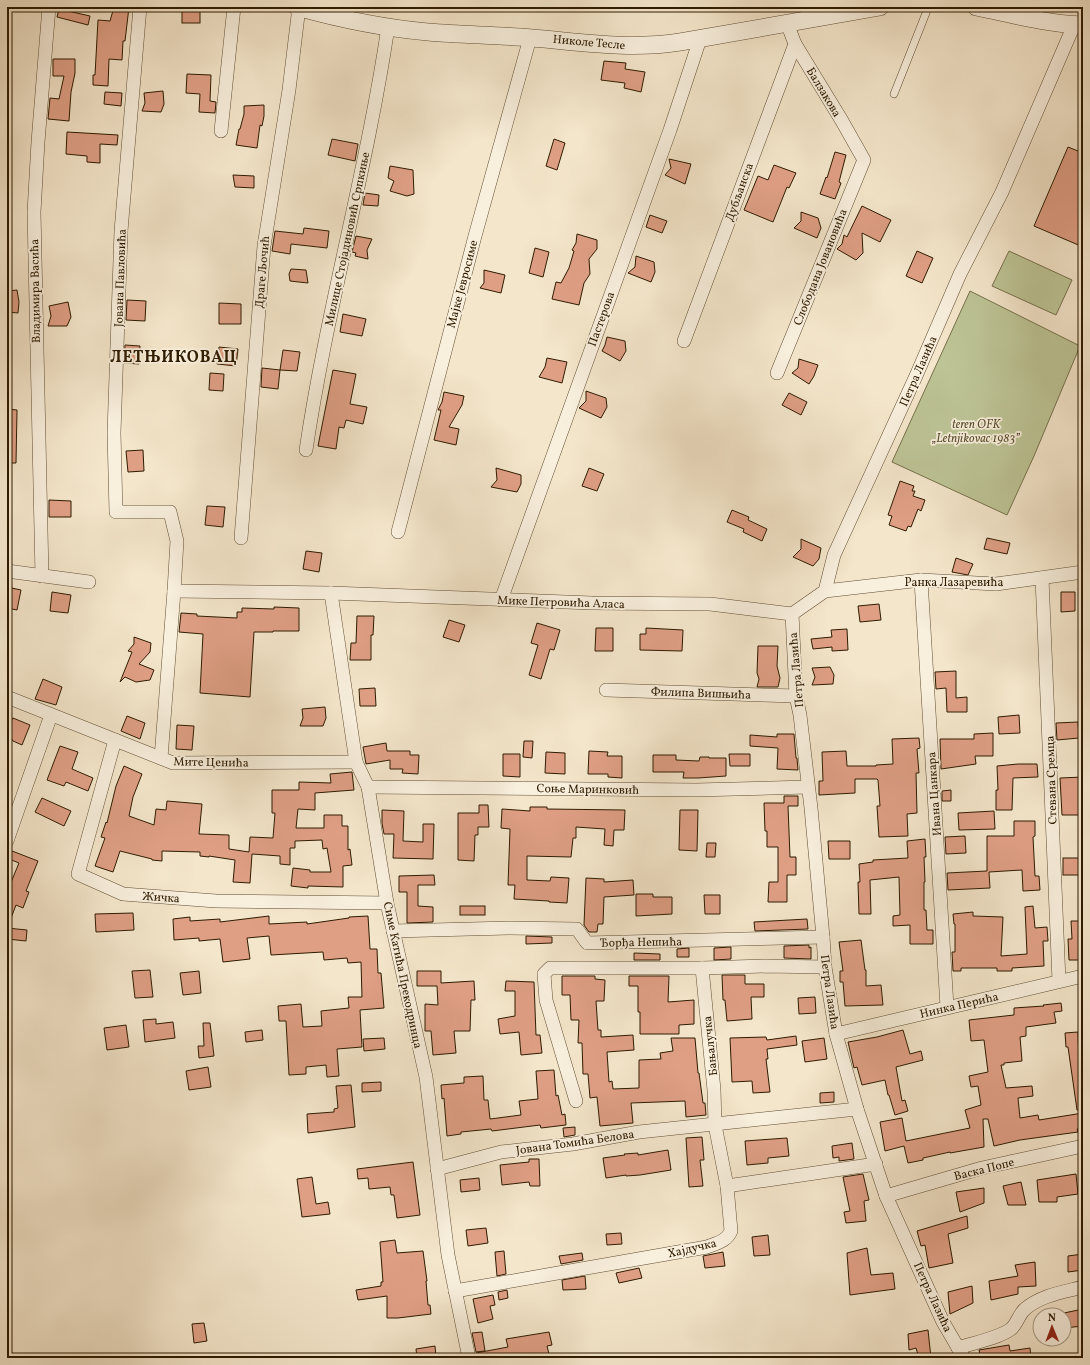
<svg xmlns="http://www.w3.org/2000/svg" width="1090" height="1365" viewBox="0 0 1090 1365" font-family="Vollkorn,serif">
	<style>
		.green { fill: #bdc496; stroke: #76704b }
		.building { fill: #df9f85; stroke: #2e1b00 }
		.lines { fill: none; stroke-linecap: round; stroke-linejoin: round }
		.service-casing { stroke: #604e33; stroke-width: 8 }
		.minor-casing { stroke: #604e33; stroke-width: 14 }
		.tertiary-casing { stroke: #604e33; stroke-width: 18 }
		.service { stroke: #f8efdd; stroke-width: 7 }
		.minor { stroke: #f8efdd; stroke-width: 13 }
		.tertiary { stroke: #f8efdd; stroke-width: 17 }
		.labels { text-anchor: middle; stroke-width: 3.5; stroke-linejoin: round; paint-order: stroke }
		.street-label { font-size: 12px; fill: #2e1b00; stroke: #f8efdd }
		.park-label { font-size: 12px; font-style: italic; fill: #594e2d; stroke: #f8efdd }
		.district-label { font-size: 16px; font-weight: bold; letter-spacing: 1px; fill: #2e1b00; stroke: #f8efdd }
	</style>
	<rect width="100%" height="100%" fill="#f4e6cb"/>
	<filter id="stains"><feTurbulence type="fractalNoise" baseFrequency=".005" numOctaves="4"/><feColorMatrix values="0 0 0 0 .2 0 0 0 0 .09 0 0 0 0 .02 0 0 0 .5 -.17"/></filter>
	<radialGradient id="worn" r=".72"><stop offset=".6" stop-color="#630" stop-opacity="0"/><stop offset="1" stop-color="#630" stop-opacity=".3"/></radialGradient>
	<g class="green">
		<polygon points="1009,251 1072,280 1056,315 992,286"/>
		<polygon points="970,291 1080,346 1034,456 1007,515 892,462"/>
	</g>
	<g class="building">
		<polygon points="114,7 129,7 125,41 123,41 122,60 109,59 108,86 93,85 93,75 95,75 98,20 110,21"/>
		<rect x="182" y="7" width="18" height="16"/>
		<polygon points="59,9 90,16 88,25 57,17"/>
		<polygon points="53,59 75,59 75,73 71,92 69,121 48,119 50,98 59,99 64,76 53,76"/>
		<polygon points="604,61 626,63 625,69 645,72 641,92 624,88 625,83 601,80"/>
		<polygon points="187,74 211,75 210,101 216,102 215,113 199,112 200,94 186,93"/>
		<polygon points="163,91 164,104 161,112 142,111 145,103 144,93"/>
		<polygon points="105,92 122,93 121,106 104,104"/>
		<polygon points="264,105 264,116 262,126 260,125 257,148 236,145 239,129 240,129 244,114 244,106"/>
		<polygon points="67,132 118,135 117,145 100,144 100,163 87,162 87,156 66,154"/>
		<polygon points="332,139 358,144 355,161 328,155"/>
		<polygon points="554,139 565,143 557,170 546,166"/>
		<polygon points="1068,147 1083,153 1083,247 1034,226"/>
		<polygon points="835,152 846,155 839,182 841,183 835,199 820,194 826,177 827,178"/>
		<polygon points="669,159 691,164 685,184 665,175 671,168"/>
		<polygon points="774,165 796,173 789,188 787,187 773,222 744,210 758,176 768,180"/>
		<polygon points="390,166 413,170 414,194 407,196 390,191 394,181 388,178"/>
		<polygon points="233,175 254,176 254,188 235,187"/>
		<polygon points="365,193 379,195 378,206 363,205"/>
		<polygon points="862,206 891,220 880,242 862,233 863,253 856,260 837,249 842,244 844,235 847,237"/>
		<polygon points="801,212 818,218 821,228 817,238 794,228 801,221"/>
		<polygon points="650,215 667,221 662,233 646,227"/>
		<polygon points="304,228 329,231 327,248 291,244 290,254 272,251 275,231 303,234"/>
		<polygon points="577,234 597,240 597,249 589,259 590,274 584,283 579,305 552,299 556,282 561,283 569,268 574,251 572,250 576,243"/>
		<polygon points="356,236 372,239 367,250 368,259 355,256 356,253 352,252"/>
		<polygon points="535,248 549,252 543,277 529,273"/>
		<polygon points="917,251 933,258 922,283 906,276"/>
		<polygon points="636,256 654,262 655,272 651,282 628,273 635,267"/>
		<polygon points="291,269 306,270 308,283 290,281 289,274"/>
		<polygon points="484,270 505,275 501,293 480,288 484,283"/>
		<polygon points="17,290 19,302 18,313 7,312 7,291"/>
		<polygon points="127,300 146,301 145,321 126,320"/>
		<polygon points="68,302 71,317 67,326 48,326 51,316 49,306"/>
		<polygon points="219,303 241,304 241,324 219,324"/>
		<polygon points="343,314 366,319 362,336 340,332"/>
		<polygon points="607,337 625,341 626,351 620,361 602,351 605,345"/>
		<polygon points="125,345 140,346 139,364 124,363"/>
		<polygon points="219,347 238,349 236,366 217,364"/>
		<polygon points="283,350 300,352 297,371 280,370"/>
		<polygon points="547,358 567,362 562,383 539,377 545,367"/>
		<polygon points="799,359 818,365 814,376 809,384 792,373 798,368"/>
		<polygon points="262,368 280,370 278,389 261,387"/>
		<polygon points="333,370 356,374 350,404 367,407 363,424 346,420 344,428 339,427 336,449 318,446"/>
		<polygon points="210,373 224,374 223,391 209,390"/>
		<polygon points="586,391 606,398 607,407 601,418 579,408 586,401"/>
		<polygon points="444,392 464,396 462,405 449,427 459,429 456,445 434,440 441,410 438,410 442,402"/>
		<polygon points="789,393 807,402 801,415 782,405"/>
		<polygon points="7,409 17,410 16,463 7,463"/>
		<polygon points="143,450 144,471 128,472 126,451"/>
		<polygon points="496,468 521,475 521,484 517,492 491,487 497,480"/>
		<polygon points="589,468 604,474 597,491 582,486"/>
		<polygon points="900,481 914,486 912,491 915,491 913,496 925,500 921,511 918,509 911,527 908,526 906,531 889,525 892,516 888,515"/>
		<polygon points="49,500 71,501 71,517 49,517"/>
		<polygon points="207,506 225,507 223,527 205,525"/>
		<polygon points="732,510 749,517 748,520 767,529 762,541 743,532 744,529 727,522"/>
		<polygon points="987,538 1010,543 1007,554 984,549"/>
		<polygon points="801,539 821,548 819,559 813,566 793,557 801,549"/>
		<polygon points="306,551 322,553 319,572 303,569"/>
		<polygon points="956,558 973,564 968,575 952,572"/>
		<polygon points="7,587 21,590 17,610 7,608"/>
		<polygon points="52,592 71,595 68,613 50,611"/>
		<polygon points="1061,592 1075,592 1075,611 1061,612"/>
		<polygon points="879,604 881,620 860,622 858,606"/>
		<polygon points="274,607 299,608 299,631 273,631 273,632 254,632 250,697 200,693 203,634 179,632 181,613 197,614 197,616 237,618 237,612 242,612 242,608 274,609"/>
		<polygon points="357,616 374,616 373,635 371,635 371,660 350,660 351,643 356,643"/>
		<polygon points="449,620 465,625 459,642 443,637"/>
		<polygon points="537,623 560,630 554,650 550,649 541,679 529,675 538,645 531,643"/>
		<polygon points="596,628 613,628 613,651 595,651"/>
		<polygon points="646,628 683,630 682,651 640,650 640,634 646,634"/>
		<polygon points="847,629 848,650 832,651 832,647 813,649 811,639 832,637 831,630"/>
		<polygon points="134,637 151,643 150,652 139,664 154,670 150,680 136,682 125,677 120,682 132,652 128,651 134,644"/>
		<polygon points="758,646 778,646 777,666 780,678 778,687 757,687 759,679 757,673"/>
		<polygon points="830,667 834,675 833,684 812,685 815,677 812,668"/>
		<polygon points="956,671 956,698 967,697 967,712 947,712 946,688 936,689 935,672"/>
		<polygon points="43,679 62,687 56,705 35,699"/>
		<polygon points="375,688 376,706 360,706 359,689"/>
		<polygon points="325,707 326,718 323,726 300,726 303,718 302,709"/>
		<polygon points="1019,715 1020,733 999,734 998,717"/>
		<polygon points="127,716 145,723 140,739 121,731"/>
		<polygon points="13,718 30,725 22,745 13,741 7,731 7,729"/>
		<polygon points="1078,722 1079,738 1057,740 1056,723"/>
		<polygon points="177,725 194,726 192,750 176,749"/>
		<polygon points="993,733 993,756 975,756 976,764 941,769 940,739 974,739 974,734"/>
		<polygon points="777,734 794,734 796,758 797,758 798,770 777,769 778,748 750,746 750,735 777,737"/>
		<polygon points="919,738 920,748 917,749 919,773 916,773 917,813 907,814 908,836 879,837 877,806 880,806 878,780 877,779 855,779 855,793 819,795 819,781 823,781 822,752 846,751 847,766 876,766 876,765 893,764 892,739"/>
		<polygon points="524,741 533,741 532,758 523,757"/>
		<polygon points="386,743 387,751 410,751 410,755 419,755 418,774 402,773 403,769 390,769 390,760 366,764 363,747"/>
		<polygon points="60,746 78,752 72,769 93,778 88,791 66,782 64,786 47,780"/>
		<polygon points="589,751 608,752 607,756 622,756 622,778 608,777 608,774 588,774"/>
		<polygon points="546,752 565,753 565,774 545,773"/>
		<polygon points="503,754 520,754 520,777 503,776"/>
		<polygon points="729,754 750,754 750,766 730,766"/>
		<polygon points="653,755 676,755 676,760 699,761 700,757 709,757 709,758 726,758 726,776 698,778 683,778 684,772 653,772"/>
		<polygon points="1018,764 1037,764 1038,777 1013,778 1012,810 996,810 996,790 998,790 997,766"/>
		<polygon points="124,766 142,774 133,797 129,816 154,825 156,809 166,810 167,801 202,804 199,834 229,835 229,849 249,852 250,837 273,838 275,813 272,813 272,790 299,790 299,782 331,783 330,774 352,772 354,790 315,793 315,810 298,809 296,828 324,828 324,815 342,815 342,826 348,826 348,850 350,849 352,865 343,866 343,887 308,886 308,888 291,886 293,868 310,870 310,872 331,872 327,848 323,849 322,840 295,841 295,848 290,848 290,865 280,864 280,856 252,854 250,883 233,882 235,860 209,856 209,857 200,856 200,852 162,851 162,861 152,860 152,859 120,851 113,872 95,866 105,838 101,837 106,822 107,823 116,786"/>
		<polygon points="1083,777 1083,815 1062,815 1060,778"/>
		<polygon points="951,790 951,801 942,801 942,791"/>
		<polygon points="784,796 798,796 798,806 788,806 790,857 796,857 796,875 787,875 787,902 768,902 769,882 778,882 778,847 767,847 767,831 765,831 764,803 784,803"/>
		<polygon points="42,798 71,811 64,826 35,812"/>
		<polygon points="479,805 488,805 489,827 478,827 478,835 475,835 474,861 458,860 458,813 479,813"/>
		<polygon points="530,807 547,807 547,809 625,810 624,830 614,830 613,846 604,845 605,829 576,827 576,838 573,838 571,857 527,856 527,880 550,881 551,877 569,878 567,903 549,902 549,901 514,899 515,885 508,885 510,829 501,828 502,809 530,811"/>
		<polygon points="382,810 404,811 403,841 423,842 423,824 434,824 433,859 393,858 394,834 384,834 382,823"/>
		<polygon points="680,810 698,810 697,851 679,850"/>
		<polygon points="994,811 995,829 959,830 958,813"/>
		<polygon points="1014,821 1035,821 1035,836 1033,837 1035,876 1039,876 1040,890 1023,891 1022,870 989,872 990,888 948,890 947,873 987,871 987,836 1014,836"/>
		<polygon points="965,836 966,853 946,854 945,837"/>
		<polygon points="925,839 926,857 924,857 925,882 924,882 924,910 926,910 927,930 933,930 933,944 910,944 910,925 893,926 893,916 900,915 899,877 870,880 871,914 859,914 858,882 860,882 859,864 873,862 873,860 908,858 907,841"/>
		<polygon points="828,841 850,841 850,859 829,859"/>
		<polygon points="707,843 716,843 715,857 706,857"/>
		<polygon points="12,851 38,861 26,891 29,892 23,908 16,905 8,926 7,892 19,863 9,859"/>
		<rect x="1063" y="858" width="18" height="17"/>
		<polygon points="434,875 435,885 418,885 418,906 433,907 433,922 407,923 407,892 399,892 399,876"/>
		<polygon points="586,878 604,879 604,882 633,880 634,895 604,897 603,924 598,924 597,932 589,932 584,925"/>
		<polygon points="636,894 653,894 653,897 672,897 672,914 636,916"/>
		<polygon points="704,895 720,895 720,914 705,914"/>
		<rect x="460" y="906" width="25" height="9"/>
		<polygon points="1033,906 1035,928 1047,927 1048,941 1043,941 1044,966 1012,968 1012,971 997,971 997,968 961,968 961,971 953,971 952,952 955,952 955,924 954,924 953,914 973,912 973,916 1003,917 1001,956 1027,954 1025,907"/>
		<polygon points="133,913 134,930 96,932 95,914"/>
		<polygon points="269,916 269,924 307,922 307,924 349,918 349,917 368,916 370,949 377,949 378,973 381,973 384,1008 360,1010 362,1047 337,1049 339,1076 327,1077 326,1065 306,1067 306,1074 289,1075 286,1021 279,1021 278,1006 301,1004 303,1027 322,1026 321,1011 349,1008 348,997 362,997 361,962 348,963 347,958 324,960 323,952 271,955 269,936 247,938 250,959 223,962 220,939 199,941 199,938 174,940 173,919 190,917 190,921 220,919 220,922"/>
		<polygon points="807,919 808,929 755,931 754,922"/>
		<polygon points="1071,921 1083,921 1083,960 1069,960 1068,939 1072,939"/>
		<polygon points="7,928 27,930 26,941 7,939"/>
		<polygon points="526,936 552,937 552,943 526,944"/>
		<polygon points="861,940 865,970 866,970 866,986 881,985 883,1005 845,1006 843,982 840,982 840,971 843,971 839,942"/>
		<polygon points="809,945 809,948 811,947 811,959 784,958 784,946"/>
		<polygon points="731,947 731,959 714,960 714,948"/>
		<polygon points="689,948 689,957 677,957 677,949"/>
		<polygon points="634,953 660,954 660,960 634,960"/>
		<polygon points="150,970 153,997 135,998 132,971"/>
		<polygon points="199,971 201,993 183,995 180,973"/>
		<polygon points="417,971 441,971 441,983 474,981 475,1000 471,1000 470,1031 454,1031 456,1053 433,1055 431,1031 425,1031 425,1004 438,1005 437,986 417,986"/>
		<polygon points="722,975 745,975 745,984 764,984 764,997 751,997 752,1019 727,1021 725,1000 723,1000"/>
		<polygon points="562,976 595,976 595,979 605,980 604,1001 596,1001 598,1030 601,1030 601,1037 633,1035 634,1050 607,1052 609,1082 612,1081 613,1089 639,1088 639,1060 661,1059 660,1053 673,1051 671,1038 695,1038 698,1073 699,1073 703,1103 705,1103 706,1115 686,1117 685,1101 631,1103 633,1123 600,1126 597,1097 590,1098 588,1074 583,1074 582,1043 578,1043 579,1020 571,1020 570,995 562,995"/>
		<polygon points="629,976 669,976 668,1002 694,1000 694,1024 679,1025 679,1034 640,1034 640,1012 638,1012 638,986 629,986"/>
		<polygon points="506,981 534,982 536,1035 540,1035 542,1053 521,1055 519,1032 500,1034 498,1019 515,1016 515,991 505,991"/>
		<polygon points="815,997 816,1013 799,1014 798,998"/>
		<polygon points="1061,1003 1062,1011 1054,1012 1056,1023 1026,1027 1026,1036 1020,1037 1022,1061 1004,1063 1004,1065 1001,1065 1006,1088 1032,1086 1033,1096 1018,1098 1020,1118 1038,1115 1039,1120 1083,1113 1083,1128 1077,1129 1078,1132 1020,1140 994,1146 988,1119 983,1119 984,1147 950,1153 950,1152 923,1158 923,1160 908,1163 904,1146 885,1151 880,1122 902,1118 906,1141 970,1128 965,1110 981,1105 978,1086 971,1087 969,1076 988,1072 984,1040 971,1041 969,1020 1014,1015 1014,1008 1044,1006 1043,1005"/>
		<polygon points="156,1019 156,1024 173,1022 175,1038 145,1042 143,1020"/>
		<polygon points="203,1023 210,1023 214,1056 199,1058 198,1046 204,1046"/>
		<polygon points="126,1025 129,1047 107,1050 104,1028"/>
		<polygon points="262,1030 263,1040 246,1042 245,1032"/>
		<polygon points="903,1030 910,1054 921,1051 923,1060 896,1067 902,1101 905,1100 908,1111 895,1115 889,1095 888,1095 885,1080 862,1085 857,1067 854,1068 848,1042 877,1037"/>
		<polygon points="1078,1032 1079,1058 1083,1057 1083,1110 1077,1110 1068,1047 1066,1047 1065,1033"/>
		<polygon points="796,1036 797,1045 767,1049 768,1059 766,1059 770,1092 753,1093 752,1081 732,1082 730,1038 766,1037 767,1040"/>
		<polygon points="384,1038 385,1049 364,1051 363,1039"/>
		<polygon points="824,1038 827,1059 805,1062 802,1041"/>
		<polygon points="208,1067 211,1087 189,1090 186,1071"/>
		<polygon points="554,1070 556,1096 558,1095 562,1115 565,1114 566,1125 541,1128 540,1125 492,1131 491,1129 461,1132 461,1134 447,1136 444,1098 442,1099 441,1085 464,1083 464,1077 483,1076 484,1100 488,1100 490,1119 521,1115 519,1101 538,1099 536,1071"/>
		<polygon points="381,1082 381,1091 362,1092 362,1083"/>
		<polygon points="351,1085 355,1127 308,1133 307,1114 334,1112 334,1109 338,1108 336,1086"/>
		<polygon points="834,1092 834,1102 820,1103 820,1093"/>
		<polygon points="575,1127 575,1135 564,1137 563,1128"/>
		<polygon points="702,1137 704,1160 700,1160 703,1186 689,1187 686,1138"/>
		<polygon points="787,1138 789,1156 768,1158 768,1163 747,1165 745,1141"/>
		<polygon points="852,1143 854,1159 839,1161 839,1157 833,1158 832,1146"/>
		<polygon points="668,1150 671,1170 640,1175 626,1176 626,1175 606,1178 603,1158 625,1155 624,1154 638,1153 638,1155"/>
		<polygon points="529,1159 539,1159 540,1186 530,1186 529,1182 502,1185 500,1165 529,1162"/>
		<polygon points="413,1162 420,1215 397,1218 394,1195 391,1195 390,1187 369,1189 368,1178 358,1179 357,1169"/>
		<polygon points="863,1174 869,1200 864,1201 866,1221 846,1223 844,1212 850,1211 843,1177"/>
		<polygon points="1076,1174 1078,1194 1057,1197 1057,1202 1039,1202 1037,1180"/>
		<polygon points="312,1177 316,1204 328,1202 330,1214 302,1217 297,1179"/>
		<polygon points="479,1178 480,1190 461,1192 460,1180"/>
		<polygon points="1021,1182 1026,1205 1008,1205 1003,1186"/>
		<polygon points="984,1188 984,1203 960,1212 956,1192"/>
		<polygon points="967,1216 968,1228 948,1234 953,1263 929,1268 925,1245 921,1246 917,1231"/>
		<polygon points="486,1228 488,1243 468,1246 466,1230"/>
		<polygon points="621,1233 622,1244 607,1245 606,1234"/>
		<polygon points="768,1235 770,1255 754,1256 752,1237"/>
		<polygon points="395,1240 397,1253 423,1251 427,1281 426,1281 428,1305 430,1305 431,1314 398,1318 387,1318 387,1296 358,1300 356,1290 381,1286 381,1282 383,1282 380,1242"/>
		<polygon points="867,1248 871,1275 893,1273 895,1289 850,1295 847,1253"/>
		<polygon points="504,1251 506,1274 497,1276 495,1252"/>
		<polygon points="723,1252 725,1266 705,1268 703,1256"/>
		<polygon points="582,1253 583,1260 561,1264 559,1256"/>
		<polygon points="1083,1254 1083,1270 1068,1272 1068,1256"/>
		<polygon points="1035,1262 1036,1286 1018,1287 1018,1294 991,1300 989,1281 1018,1276 1015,1265"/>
		<polygon points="639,1268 642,1278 619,1283 616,1273"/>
		<polygon points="585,1276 586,1289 563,1290 562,1280"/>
		<polygon points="972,1286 973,1303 950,1314 948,1292"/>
		<polygon points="507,1290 508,1298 499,1300 498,1292"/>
		<polygon points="493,1295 495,1305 490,1306 493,1319 478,1323 473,1299"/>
		<polygon points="1083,1309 1083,1326 1064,1328 1064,1313"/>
		<polygon points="204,1323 207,1341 194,1343 192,1324"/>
		<polygon points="928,1330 931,1358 919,1358 916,1348 909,1350 908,1334"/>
		<polygon points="482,1332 485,1351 476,1352 472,1333"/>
		<polygon points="549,1332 552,1345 547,1346 549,1354 527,1358 477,1358 476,1353 508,1347 506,1339"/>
		<polygon points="1009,1345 1010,1351 1030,1348 1031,1358 981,1358 979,1350"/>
		<polygon points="435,1346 436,1357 417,1358 416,1349"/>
	</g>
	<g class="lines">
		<g class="service-casing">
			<polyline id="service" points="894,94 926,13 928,7"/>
		</g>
		<g class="minor-casing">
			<g id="minor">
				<polyline points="140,7 121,231 114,433 116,512 170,512 177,541 174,591 161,758"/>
				<polyline points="221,131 234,7"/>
				<polyline points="684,341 795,44"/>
				<polyline points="777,373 864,160 842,121 795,44 787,23"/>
				<path d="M306,450C327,308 367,169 388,27"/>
				<polyline points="398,532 475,236 530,38"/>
				<polyline points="241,538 264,246 289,90 299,7"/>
				<polyline points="7,571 89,582"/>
				<polyline points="42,576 34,212 38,142 49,7"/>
				<polyline points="1042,578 1059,981"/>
				<polyline points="921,580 947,1007"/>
				<polyline points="174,591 331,593 592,603 710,604 792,614"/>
				<polyline points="825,591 921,580 996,584 1083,572"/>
				<polyline points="331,593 356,762 368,787 387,903 426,1077 448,1255 469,1358"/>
				<polyline points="501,600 670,130 700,39"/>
				<polyline points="606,690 796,696"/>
				<polyline points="7,697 173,763 356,762"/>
				<polyline points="115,740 78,874 123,894 216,901 387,903"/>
				<polyline points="368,787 696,790 808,787"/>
				<polyline points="7,841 51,715"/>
				<polyline points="393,931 509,928 577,929 587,943 823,937"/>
				<polyline points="836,1034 1083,976"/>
				<polyline points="576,1101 546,1000 544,974 550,968 702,968 766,966 825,967"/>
				<polyline points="437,1169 501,1152 573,1144 639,1132 857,1109"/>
				<polyline points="727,1186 876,1164"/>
				<polyline points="886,1196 982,1168 1083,1146"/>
				<path d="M455,1291L707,1247C717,1243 727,1241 731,1231L727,1186L715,1125L714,1090L702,968"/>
				<path d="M958,1348C973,1343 999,1338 1011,1329C1017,1324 1019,1314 1025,1309C1041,1295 1064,1292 1083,1287"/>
				<polyline points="964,1358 943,1322 886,1196 857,1109 836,1034 825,967 823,937 811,808 800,715 796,696 792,614 825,591 834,555 916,376 960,274 1002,192 1074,25"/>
			</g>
		</g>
		<g class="tertiary-casing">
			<g id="tertiary">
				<path d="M297,7C340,19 384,28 428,32C463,35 497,35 532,38C581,42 630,50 680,42L880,7"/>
				<path d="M976,7C1011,14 1047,24 1083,25"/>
			</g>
		</g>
		<use href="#service" class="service"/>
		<use href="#minor" class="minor"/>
		<use href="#tertiary" class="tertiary"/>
	</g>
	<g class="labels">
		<g class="street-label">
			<text transform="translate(589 42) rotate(5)" y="4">Николе Тесле</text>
			<text transform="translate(824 92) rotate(59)" y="4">Балзакова</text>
			<text transform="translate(739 192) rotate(-70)" y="4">Дубљанска</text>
			<text transform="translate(347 239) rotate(-78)" y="4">Милице Стојадиновић Српкиње</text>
			<text transform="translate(820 267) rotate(-68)" y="4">Слободана Јовановића</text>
			<text transform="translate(262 272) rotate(-85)" y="4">Драге Љочић</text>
			<text transform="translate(120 278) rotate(-88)" y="4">Јована Павловића</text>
			<text transform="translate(462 284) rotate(-75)" y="4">Мајке Јевросиме</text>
			<text transform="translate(35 291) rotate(-91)" y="4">Владимира Васића</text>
			<text transform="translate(601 319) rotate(-70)" y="4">Пастерова</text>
			<text transform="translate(918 371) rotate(-66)" y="4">Петра Лазића</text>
			<text x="954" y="586">Ранка Лазаревића</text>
			<text transform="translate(561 602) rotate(2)" y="4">Мике Петровића Аласа</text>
			<text transform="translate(796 670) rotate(-95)" y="4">Петра Лазића</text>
			<text transform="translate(701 693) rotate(2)" y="4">Филипа Вишњића</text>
			<text transform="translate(211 762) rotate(1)" y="4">Мите Ценића</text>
			<text transform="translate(1051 780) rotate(-92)" y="4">Стевана Сремца</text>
			<text transform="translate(588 789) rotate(1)" y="4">Соње Маринковић</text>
			<text transform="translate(934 794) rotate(-94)" y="4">Ивана Цанкара</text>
			<text transform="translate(161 897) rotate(4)" y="4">Жичка</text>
			<text transform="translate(641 942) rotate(-1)" y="4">Ђорђа Нешића</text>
			<text transform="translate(403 975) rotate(78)" y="4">Симе Катића Прекодринца</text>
			<text transform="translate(830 992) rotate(82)" y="4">Петра Лазића</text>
			<text transform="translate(959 1005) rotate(-13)" y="4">Нинка Перића</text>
			<text transform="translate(710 1046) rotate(-96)" y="4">Бањалучка</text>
			<text transform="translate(575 1142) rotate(-8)" y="4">Јована Томића Белова</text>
			<text transform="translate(984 1169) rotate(-14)" y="4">Васка Попе</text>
			<text transform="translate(692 1248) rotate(-13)" y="4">Хајдучка</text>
			<text transform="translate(933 1297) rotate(65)" y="4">Петра Лазића</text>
		</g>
		<g class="park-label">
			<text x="976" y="428">teren OFK<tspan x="976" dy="14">„Letnjikovac 1983”</tspan></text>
		</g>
		<g class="district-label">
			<text x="174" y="362">ЛЕТЊИКОВАЦ</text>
		</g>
	</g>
	<rect width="1090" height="1365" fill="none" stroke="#f4e6cb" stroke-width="24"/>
	<rect x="8" y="8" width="1074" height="1349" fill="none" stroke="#2e1b00" stroke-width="2"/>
	<rect x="12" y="12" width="1066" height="1341" fill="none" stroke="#2e1b00"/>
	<g transform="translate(1052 1327) rotate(359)"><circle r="19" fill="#f8efdd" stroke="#a79a85"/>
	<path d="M0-3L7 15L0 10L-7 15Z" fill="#8f2418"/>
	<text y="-6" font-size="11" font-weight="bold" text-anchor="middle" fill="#2e1b00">N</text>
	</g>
	<rect width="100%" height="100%" filter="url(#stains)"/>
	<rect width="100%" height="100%" fill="url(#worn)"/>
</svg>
